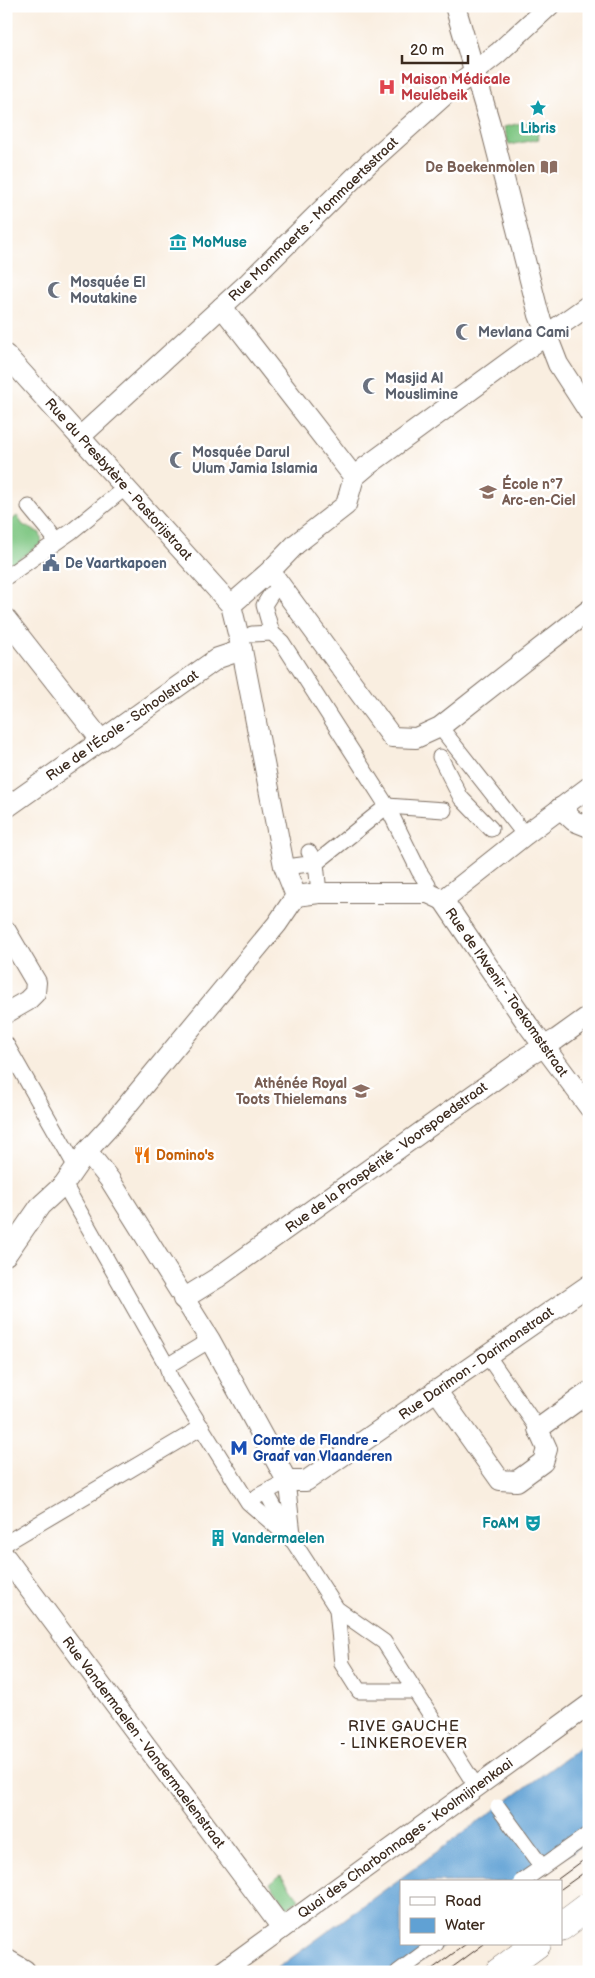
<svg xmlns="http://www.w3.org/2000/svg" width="595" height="1978" viewBox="0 0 595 1978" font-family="'Balsamiq Sans',sans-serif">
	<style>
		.green { fill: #7ec682; stroke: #5c7850 }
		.water { fill: #60a1d4; stroke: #4e6679 }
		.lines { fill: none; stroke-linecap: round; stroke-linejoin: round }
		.pedestrian-casing { stroke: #7e6f62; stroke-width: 17 }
		.minor-casing { stroke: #7e6f62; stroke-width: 22 }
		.tertiary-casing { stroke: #7e6f62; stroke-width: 27 }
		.primary-casing { stroke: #7e6f62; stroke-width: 29 }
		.pedestrian { stroke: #fff; stroke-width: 15 }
		.minor { stroke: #fff; stroke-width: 20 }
		.tertiary { stroke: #fff; stroke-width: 25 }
		.primary { stroke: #fff; stroke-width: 28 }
		.tram { stroke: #3b2a1e; stroke-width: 1 }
		.pedestrian-bridge-casing { stroke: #7e6f62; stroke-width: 17; stroke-linecap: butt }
		.pedestrian-bridge { stroke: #fff; stroke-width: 15 }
		.labels { text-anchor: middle; stroke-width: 5; stroke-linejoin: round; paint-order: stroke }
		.health-label { font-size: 14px; font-weight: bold; fill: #be3a42; stroke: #fff; text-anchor: start }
		.culture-label { font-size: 14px; font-weight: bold; fill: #0d838f; stroke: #fff; text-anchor: start }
		.education-label { font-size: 14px; font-weight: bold; fill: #785e54; stroke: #fff; text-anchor: end }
		.street-label { font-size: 14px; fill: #3b2a1e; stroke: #fff }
		.worship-label { font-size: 14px; font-weight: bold; fill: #5b616d; stroke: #fff; text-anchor: start }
		.service-label { font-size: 14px; font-weight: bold; fill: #4e5e75; stroke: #fff; text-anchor: start }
		.food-label { font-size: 14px; font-weight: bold; fill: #c56008; stroke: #fff; text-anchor: start }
		.transit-label { font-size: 14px; font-weight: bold; fill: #164399; stroke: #fff; text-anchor: start }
		.neighbourhood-label { font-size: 15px; letter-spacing: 1px; fill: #3b2a1e; stroke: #fff }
	</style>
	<rect width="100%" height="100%" fill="#fff"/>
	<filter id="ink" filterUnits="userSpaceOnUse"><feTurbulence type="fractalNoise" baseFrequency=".02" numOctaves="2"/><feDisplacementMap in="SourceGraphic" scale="10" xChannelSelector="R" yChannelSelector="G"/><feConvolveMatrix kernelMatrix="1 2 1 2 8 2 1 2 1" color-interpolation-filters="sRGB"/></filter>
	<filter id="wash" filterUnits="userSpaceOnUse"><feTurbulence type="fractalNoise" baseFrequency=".0096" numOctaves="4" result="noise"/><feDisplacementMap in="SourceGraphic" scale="20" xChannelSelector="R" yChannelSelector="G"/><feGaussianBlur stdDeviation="1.12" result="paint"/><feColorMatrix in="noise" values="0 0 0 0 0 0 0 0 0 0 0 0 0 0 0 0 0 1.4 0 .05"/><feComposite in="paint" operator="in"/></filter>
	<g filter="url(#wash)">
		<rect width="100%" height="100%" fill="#f9eee0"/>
		<g class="green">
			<polygon points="534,120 539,139 509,145 504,127"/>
			<polygon points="17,516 23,525 40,533 42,543 6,568 6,525"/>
			<polygon points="281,1875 299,1899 288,1908 270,1883"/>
		</g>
		<polygon class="water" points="589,1741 589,1840 531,1882 401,1882 401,1944 445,1944 407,1972 272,1972"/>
	</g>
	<g filter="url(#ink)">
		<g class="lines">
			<g class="pedestrian-casing">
				<g id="pedestrian">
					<polyline points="29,507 57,541"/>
					<polyline points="6,577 72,531 126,487"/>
					<polyline points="271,594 264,605 272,633"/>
					<polyline points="252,634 272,633 282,642 387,806 419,871 428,885"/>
					<polyline points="440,727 525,835"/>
					<polyline points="440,757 461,798 491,829"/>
					<polyline points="294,866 316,863 309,852"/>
					<polyline points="318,883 316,863 387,806 444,810"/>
					<polyline points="6,1044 76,1167"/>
					<polyline points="64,1184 167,1366 170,1377 248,1502 293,1541"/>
					<polyline points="487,1355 538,1429"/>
					<polyline points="167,1366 210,1340"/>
					<polyline points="266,1492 293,1541 337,1609 384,1642 472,1780"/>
					<polyline points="258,1496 287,1481 293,1534"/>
					<polyline points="6,1543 202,1427"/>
					<polyline points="337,1609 342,1664 359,1691 415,1691"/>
					<polyline points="398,1972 436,1944"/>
				</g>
			</g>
			<g class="minor-casing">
				<g id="minor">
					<polyline points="455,6 490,124 539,315 558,364 589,412"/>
					<polyline points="222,307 354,477"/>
					<polyline points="6,355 231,605 242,650 284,866 296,896"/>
					<polyline points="81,436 249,282 369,163 448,92 498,53 549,6"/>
					<polyline points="270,571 392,737 416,738 440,727 589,610"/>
					<polyline points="231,605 270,571 296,544 346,505 354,477 367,466 528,348 589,305"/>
					<polyline points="6,619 101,740"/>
					<polyline points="6,808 218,658 242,650"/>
					<polyline points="560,808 574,821 589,827"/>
					<polyline points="443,900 528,1025 589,1107"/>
					<polyline points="443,900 525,835 589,787"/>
					<polyline points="6,931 36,982 35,993 27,1001 6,1013"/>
					<polyline points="87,1151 110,1180 210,1340 287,1481 306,1481 589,1285"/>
					<polyline points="6,1255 40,1206 64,1184 87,1151 110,1126 277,924 296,896 319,893 428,893 443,900"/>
					<polyline points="183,1299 217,1278 528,1056 557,1039 589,1016"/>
					<polyline points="436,1390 500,1480 517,1481 543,1462 547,1449 538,1429 589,1392"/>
					<polyline points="6,1558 282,1928"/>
					<polyline points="222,1972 589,1705"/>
				</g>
			</g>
			<g class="tertiary-casing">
				<polyline id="tertiary" points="6,1962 23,1972"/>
			</g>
			<g class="primary-casing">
				<g id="primary">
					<polyline points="561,1927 589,1906"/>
					<polyline points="499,1972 537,1944"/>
				</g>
			</g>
			<use href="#pedestrian" class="pedestrian"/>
			<use href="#minor" class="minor"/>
			<use href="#tertiary" class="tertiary"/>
			<use href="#primary" class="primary"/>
			<g class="tram">
				<polyline points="554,1882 589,1856"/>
				<polyline points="561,1889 589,1869"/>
				<polyline points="428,1972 466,1944"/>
				<polyline points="446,1972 484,1944"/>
			</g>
			<g class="pedestrian-bridge-casing">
				<g id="pedestrian-bridge">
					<polyline points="498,1807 542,1867"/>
					<polyline points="521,1882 589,1834"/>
				</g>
			</g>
			<use href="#pedestrian-bridge" class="pedestrian-bridge"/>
		</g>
	</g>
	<defs>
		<g id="hospital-bare" transform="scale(1.35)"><path d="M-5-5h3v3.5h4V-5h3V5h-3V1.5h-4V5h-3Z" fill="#e0444e" stroke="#fff" stroke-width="2.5" paint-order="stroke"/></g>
		<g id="sight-bare" transform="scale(1.35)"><path d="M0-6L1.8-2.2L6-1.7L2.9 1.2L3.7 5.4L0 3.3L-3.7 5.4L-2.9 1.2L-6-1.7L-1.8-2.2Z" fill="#0f9aa8" stroke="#fff" stroke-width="2.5" paint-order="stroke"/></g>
		<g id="library-bare" transform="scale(1.35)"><path d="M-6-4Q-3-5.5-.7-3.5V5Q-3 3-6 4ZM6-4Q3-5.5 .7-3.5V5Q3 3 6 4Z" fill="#8d6e63" stroke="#fff" stroke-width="2.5" paint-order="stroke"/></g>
		<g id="museum-bare" transform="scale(1.35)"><path d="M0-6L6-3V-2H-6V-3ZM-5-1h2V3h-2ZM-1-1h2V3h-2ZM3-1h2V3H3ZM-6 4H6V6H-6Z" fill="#0f9aa8" stroke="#fff" stroke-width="2.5" paint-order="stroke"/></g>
		<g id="mosque-bare" transform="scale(1.35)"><path d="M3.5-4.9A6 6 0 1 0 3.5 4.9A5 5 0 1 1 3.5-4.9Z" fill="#6b7280" stroke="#fff" stroke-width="2.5" paint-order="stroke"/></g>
		<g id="school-bare" transform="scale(1.35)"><path d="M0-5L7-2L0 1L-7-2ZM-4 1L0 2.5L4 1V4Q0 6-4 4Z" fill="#8d6e63" stroke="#fff" stroke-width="2.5" paint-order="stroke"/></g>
		<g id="civic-bare" transform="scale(1.35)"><path d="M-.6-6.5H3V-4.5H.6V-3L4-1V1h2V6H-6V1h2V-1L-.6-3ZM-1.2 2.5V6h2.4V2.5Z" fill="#5c6f8a" stroke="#fff" stroke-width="2.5" paint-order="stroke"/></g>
		<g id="restaurant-bare" transform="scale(1.35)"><path d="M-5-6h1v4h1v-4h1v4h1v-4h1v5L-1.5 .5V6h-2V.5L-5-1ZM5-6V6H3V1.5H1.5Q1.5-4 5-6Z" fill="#e8710a" stroke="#fff" stroke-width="2.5" paint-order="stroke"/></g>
		<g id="metro-bare" transform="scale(1.35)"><path d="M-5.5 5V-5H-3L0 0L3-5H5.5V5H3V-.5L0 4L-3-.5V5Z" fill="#1a4fb4" stroke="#fff" stroke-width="2.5" paint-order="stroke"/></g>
		<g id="theatre-bare" transform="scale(1.35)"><path d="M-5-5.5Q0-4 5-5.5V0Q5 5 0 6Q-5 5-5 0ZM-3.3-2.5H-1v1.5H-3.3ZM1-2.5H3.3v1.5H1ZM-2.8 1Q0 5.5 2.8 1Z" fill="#0f9aa8" stroke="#fff" stroke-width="2.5" paint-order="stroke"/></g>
		<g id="building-bare" transform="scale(1.35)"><path d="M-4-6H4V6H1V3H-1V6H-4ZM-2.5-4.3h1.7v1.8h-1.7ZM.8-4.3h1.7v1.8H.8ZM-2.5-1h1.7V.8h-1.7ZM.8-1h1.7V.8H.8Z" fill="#0f9aa8" stroke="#fff" stroke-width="2.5" paint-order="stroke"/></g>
	</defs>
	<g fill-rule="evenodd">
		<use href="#hospital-bare" x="387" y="87"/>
		<use href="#sight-bare" x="538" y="108"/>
		<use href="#library-bare" x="549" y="167"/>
		<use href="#museum-bare" x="178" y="242"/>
		<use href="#mosque-bare" x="56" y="290"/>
		<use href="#mosque-bare" x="464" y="332"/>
		<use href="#mosque-bare" x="371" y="386"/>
		<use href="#mosque-bare" x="178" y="460"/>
		<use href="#school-bare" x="488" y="492"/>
		<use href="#civic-bare" x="51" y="563"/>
		<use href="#school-bare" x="361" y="1091"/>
		<use href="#restaurant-bare" x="142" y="1155"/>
		<use href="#metro-bare" x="239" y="1448"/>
		<use href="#theatre-bare" x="533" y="1523"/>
		<use href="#building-bare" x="218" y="1538"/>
	</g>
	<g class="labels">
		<g class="health-label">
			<text x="401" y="84">Maison Médicale<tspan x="401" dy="16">Meulebeik</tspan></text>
		</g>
		<g class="culture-label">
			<text x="538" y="133" text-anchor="middle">Libris</text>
			<text x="192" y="247">MoMuse</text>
			<text x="519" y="1528" text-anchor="end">FoAM</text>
			<text x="232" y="1543">Vandermaelen</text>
		</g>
		<g class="education-label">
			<text x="535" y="172">De Boekenmolen</text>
			<text x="502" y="489" text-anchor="start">École n°7<tspan x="502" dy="16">Arc-en-Ciel</tspan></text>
			<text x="347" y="1088">Athénée Royal<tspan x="347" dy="16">Toots Thielemans</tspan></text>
		</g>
		<g class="street-label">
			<text transform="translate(313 219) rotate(-44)" y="5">Rue Mommaerts - Mommaertsstraat</text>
			<text transform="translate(119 479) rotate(48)" y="5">Rue du Presbytère - Pastorijstraat</text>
			<text transform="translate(122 725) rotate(-35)" y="5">Rue de l'École - Schoolstraat</text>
			<text transform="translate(507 992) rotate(55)" y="5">Rue de l'Avenir - Toekomststraat</text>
			<text transform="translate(386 1157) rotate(-36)" y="5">Rue de la Prospérité - Voorspoedstraat</text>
			<text transform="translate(476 1363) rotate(-35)" y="5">Rue Darimon - Darimonstraat</text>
			<text transform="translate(144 1742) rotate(53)" y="5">Rue Vandermaelen - Vandermaelenstraat</text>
			<text transform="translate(405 1838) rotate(-36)" y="5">Quai des Charbonnages - Koolmijnenkaai</text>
		</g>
		<g class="worship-label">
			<text x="70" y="287">Mosquée El<tspan x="70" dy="16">Moutakine</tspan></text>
			<text x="478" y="337">Mevlana Cami</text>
			<text x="385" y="383">Masjid Al<tspan x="385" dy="16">Mouslimine</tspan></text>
			<text x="192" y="457">Mosquée Darul<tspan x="192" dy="16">Ulum Jamia Islamia</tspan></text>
		</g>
		<g class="service-label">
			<text x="65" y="568">De Vaartkapoen</text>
		</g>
		<g class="food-label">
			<text x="156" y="1160">Domino's</text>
		</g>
		<g class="transit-label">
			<text x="253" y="1445">Comte de Flandre -<tspan x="253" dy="16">Graaf van Vlaanderen</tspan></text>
		</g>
		<g class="neighbourhood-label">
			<text x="404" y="1731">RIVE GAUCHE<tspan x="404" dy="17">- LINKEROEVER</tspan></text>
		</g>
	</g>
	<rect width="595" height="1978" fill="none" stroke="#fff" stroke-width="25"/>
	<rect x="400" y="1880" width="162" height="65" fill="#ffffff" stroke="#b1aaa5"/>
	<rect x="410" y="1897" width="25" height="8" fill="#ffffff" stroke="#b1aaa5"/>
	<text x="445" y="1906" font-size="15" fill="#3b2a1e">Road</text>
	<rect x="410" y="1918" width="25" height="15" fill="#60a1d4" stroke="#b1aaa5"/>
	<text x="445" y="1930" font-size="15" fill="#3b2a1e">Water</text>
	<path d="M402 55v8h66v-8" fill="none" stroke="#3b2a1e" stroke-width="2.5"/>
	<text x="410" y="55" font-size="15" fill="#3b2a1e" stroke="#ffffff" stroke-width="4" paint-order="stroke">20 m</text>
</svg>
